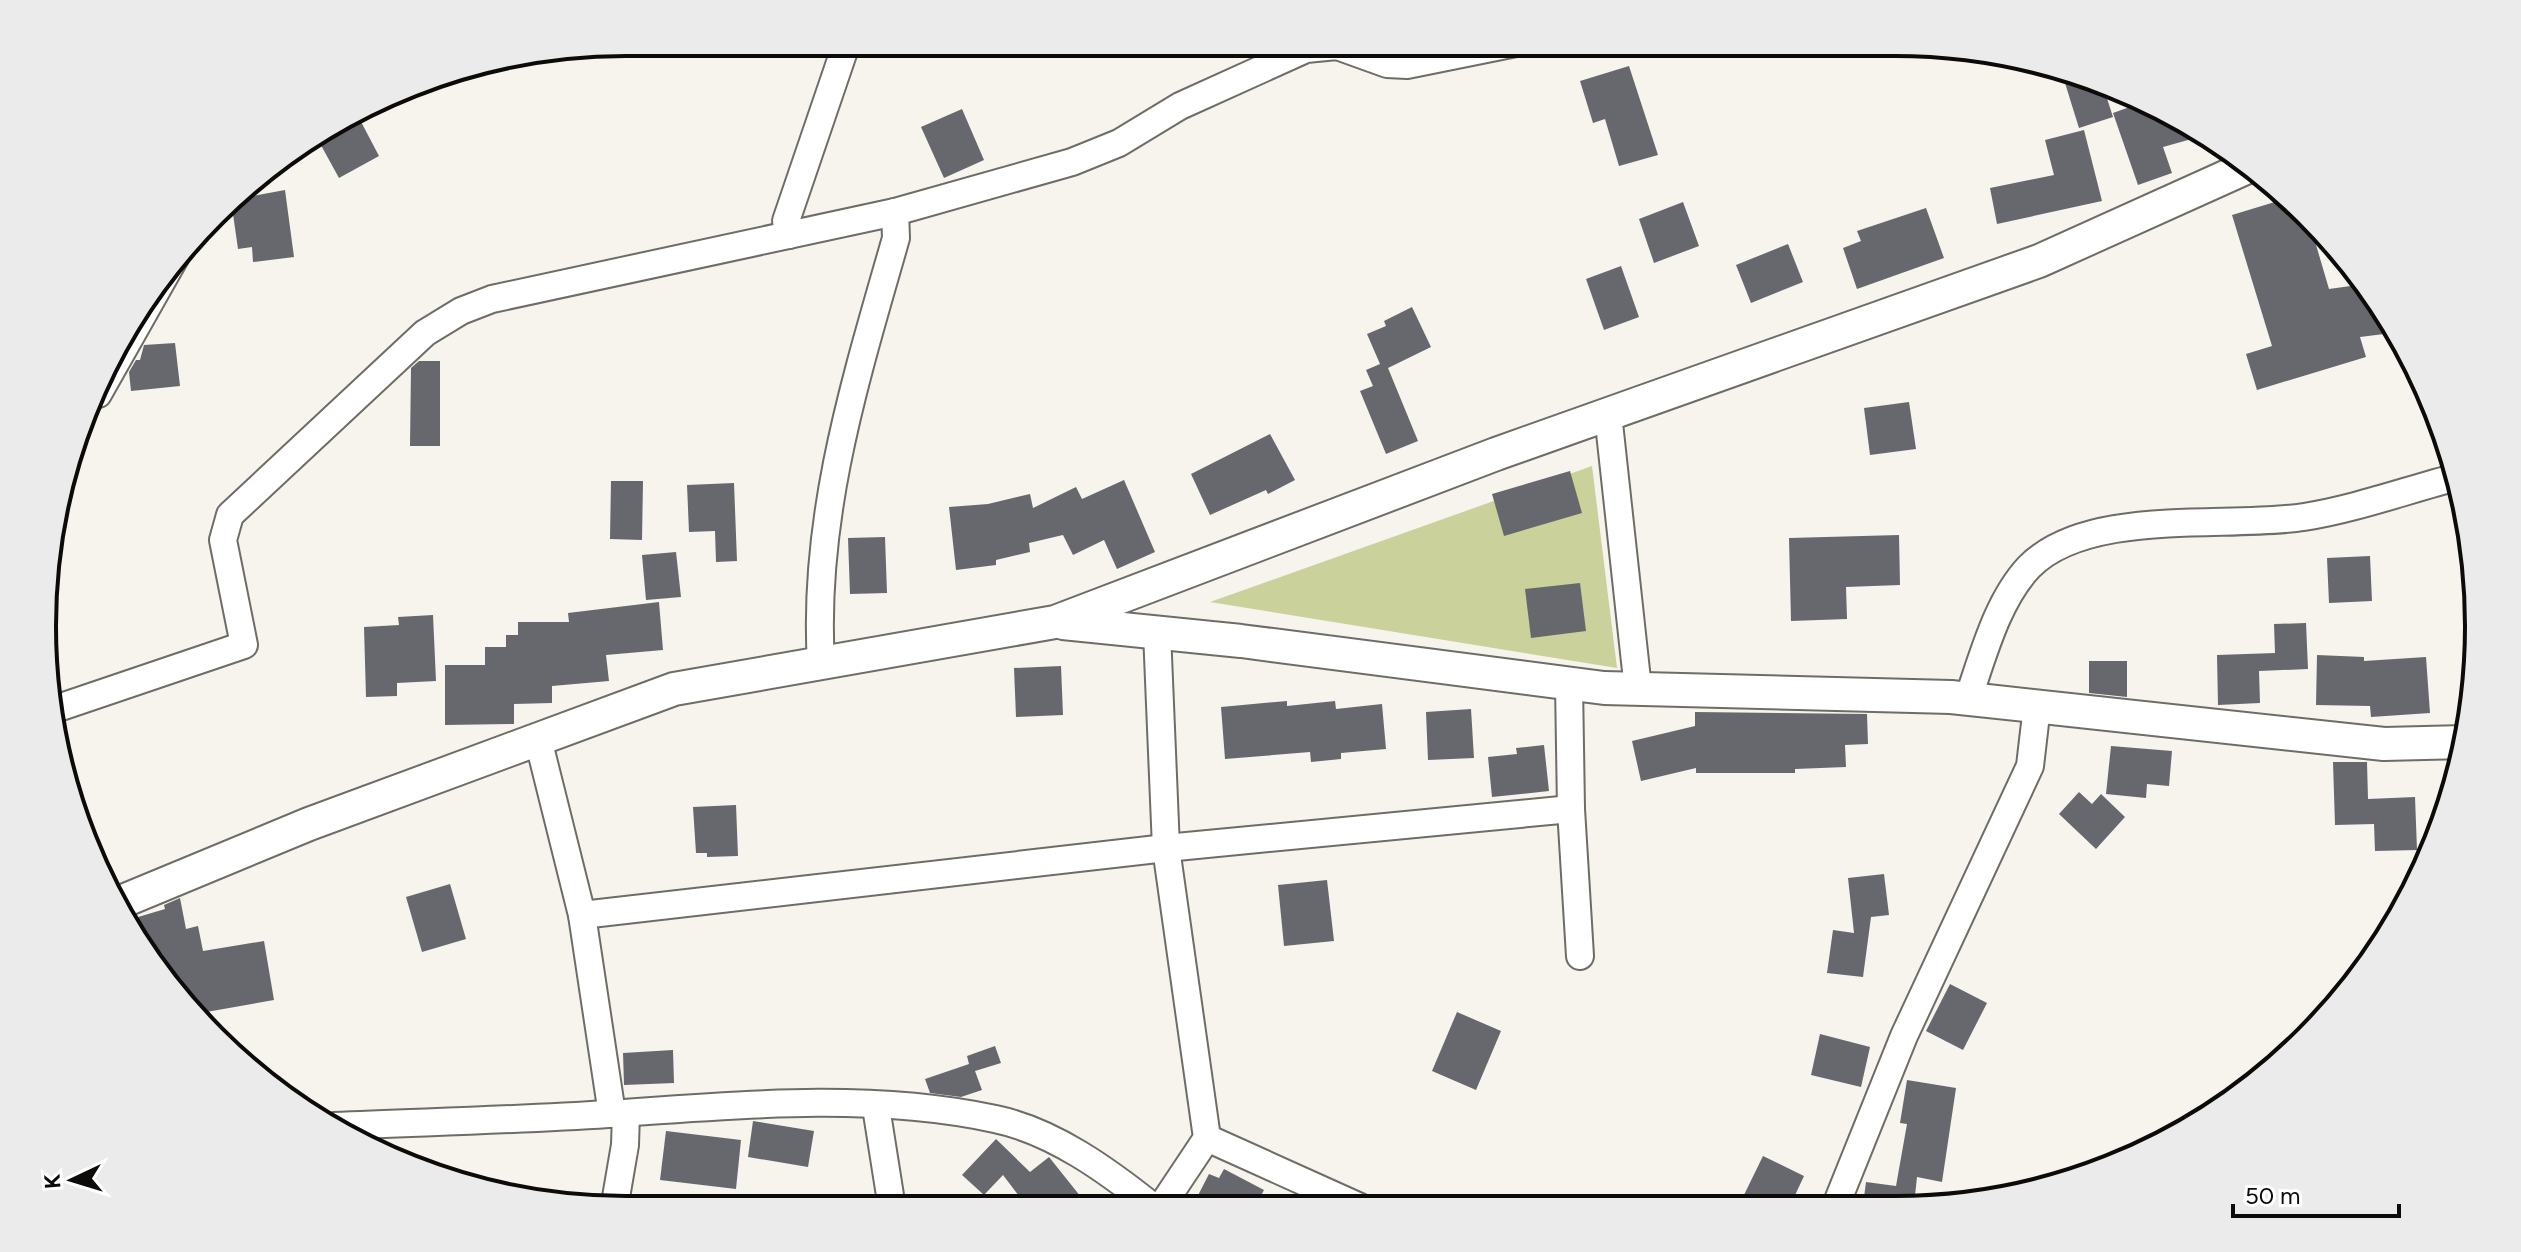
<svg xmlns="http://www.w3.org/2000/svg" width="2521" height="1252" viewBox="0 0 2521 1252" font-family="Figtree,sans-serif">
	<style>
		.green { fill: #cad19b }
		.building { fill: #67686e }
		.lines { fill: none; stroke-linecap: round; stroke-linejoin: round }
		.minor-casing { stroke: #6e6c66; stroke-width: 30 }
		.tertiary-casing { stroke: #6e6c66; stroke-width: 36 }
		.minor { stroke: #fff; stroke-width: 26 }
		.tertiary { stroke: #fff; stroke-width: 32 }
		.rim { fill: none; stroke: #0c0b09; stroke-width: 4 }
	</style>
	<rect width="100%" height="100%" fill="#f6f4ed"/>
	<polygon class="green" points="1592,466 1617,668 1210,602"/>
	<g class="building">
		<polygon points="1629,66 1658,155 1619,166 1605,119 1593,123 1580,81"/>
		<polygon points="2060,67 2102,83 2113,117 2079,128"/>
		<polygon points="2149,100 2206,135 2163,147 2172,173 2138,185 2113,113"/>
		<polygon points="962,109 984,160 944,178 921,127"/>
		<polygon points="358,116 379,156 339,178 317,138"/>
		<polygon points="2084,130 2102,201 1997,224 1990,188 2054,175 2045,140"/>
		<polygon points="285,190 294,257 253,262 252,247 238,249 231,200"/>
		<polygon points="2288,198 2327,234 2314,238 2329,289 2365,284 2400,332 2360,337 2366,357 2257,390 2246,354 2272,346 2232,215"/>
		<polygon points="1683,202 1699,246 1654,263 1639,219"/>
		<polygon points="1926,208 1944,258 1857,289 1843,248 1861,241 1857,231"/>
		<polygon points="1788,244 1803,282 1751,303 1736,265"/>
		<polygon points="1621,266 1639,317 1604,330 1586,279"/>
		<polygon points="1412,307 1431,347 1388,368 1418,441 1386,454 1360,391 1373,386 1366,370 1380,364 1367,334 1386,326 1384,321"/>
		<polygon points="175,343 180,386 131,391 129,372 136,360 140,360 144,345"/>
		<polygon points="419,361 440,361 440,446 410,446 411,368"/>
		<polygon points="1909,402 1916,449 1870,455 1864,408"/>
		<polygon points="1270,434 1295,480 1268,494 1266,490 1210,515 1191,474"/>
		<polygon points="1570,471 1582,513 1504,536 1492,494"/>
		<polygon points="1124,480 1155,552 1117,569 1104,540 1073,555 1063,535 1029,543 1030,552 996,560 996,565 956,570 949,507 988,504 1030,494 1033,508 1076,487 1082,499"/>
		<polygon points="611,481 643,481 642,540 610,539"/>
		<polygon points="734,483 737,561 716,562 715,531 689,532 687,485"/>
		<polygon points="1899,535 1900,585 1846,587 1847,619 1791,621 1789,538"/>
		<polygon points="885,537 887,593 850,594 848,538"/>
		<polygon points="676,552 681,597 646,600 642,555"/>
		<polygon points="2370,556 2372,601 2329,603 2327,558"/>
		<polygon points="1580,583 1586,631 1531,638 1525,589"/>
		<polygon points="659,602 663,650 606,655 609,681 552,686 552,703 514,704 514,724 445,725 445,665 485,665 485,647 506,647 506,635 518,635 518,622 569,622 568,613"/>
		<polygon points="433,615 436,681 397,683 397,696 366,697 364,627 399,625 398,617"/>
		<polygon points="2306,623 2308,669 2259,671 2260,703 2218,705 2217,655 2275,653 2274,624"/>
		<polygon points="2317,655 2364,657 2364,661 2426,657 2430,713 2371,717 2370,706 2316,705"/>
		<polygon points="2089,661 2127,661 2127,697 2089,693"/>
		<polygon points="1061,666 1063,715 1016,717 1014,668"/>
		<polygon points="1287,701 1287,706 1335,701 1336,709 1382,704 1386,749 1341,753 1341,759 1311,762 1310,752 1225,759 1221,707"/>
		<polygon points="1471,709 1474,758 1428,760 1426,712"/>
		<polygon points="1695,712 1867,714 1868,744 1845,745 1846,767 1795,769 1795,773 1696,773 1696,768 1641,781 1632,741 1695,726"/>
		<polygon points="1544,745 1549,791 1492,797 1488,757 1517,754 1516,748"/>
		<polygon points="2111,746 2172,751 2169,786 2147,784 2146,798 2106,794"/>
		<polygon points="2333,762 2367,762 2368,799 2415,797 2417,850 2375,851 2374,824 2335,825"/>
		<polygon points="2079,792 2092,804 2101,794 2125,817 2096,849 2059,814"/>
		<polygon points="736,805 738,856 707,857 707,853 696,853 693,807"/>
		<polygon points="1884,874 1889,915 1871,917 1863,977 1827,973 1833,930 1854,933 1848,878"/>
		<polygon points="1327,880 1334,941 1284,946 1278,885"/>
		<polygon points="450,884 466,939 422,952 406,897"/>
		<polygon points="180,898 186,929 198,926 203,951 264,941 274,1000 195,1014 128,920 165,909 164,905"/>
		<polygon points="1950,984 1987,1003 1963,1050 1926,1031"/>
		<polygon points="1457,1012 1501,1031 1476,1090 1432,1071"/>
		<polygon points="1820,1034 1870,1047 1861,1087 1811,1075"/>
		<polygon points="995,1046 1001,1063 975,1071 982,1090 961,1097 930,1093 925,1079 969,1064 967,1056"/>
		<polygon points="673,1050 674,1083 624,1085 623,1053"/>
		<polygon points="1907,1080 1956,1088 1942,1182 1917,1177 1914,1205 1863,1205 1866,1182 1896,1186 1907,1124 1900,1123"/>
		<polygon points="753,1121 814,1131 808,1167 748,1157"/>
		<polygon points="666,1131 741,1140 736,1189 660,1180"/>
		<polygon points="996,1139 1030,1172 1049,1157 1089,1207 1028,1208 1003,1175 984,1195 962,1175"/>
		<polygon points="1763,1156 1804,1176 1790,1206 1756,1206 1742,1199"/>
		<polygon points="1224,1169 1264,1190 1255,1207 1192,1207 1209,1174 1219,1178"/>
	</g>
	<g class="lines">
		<g class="minor-casing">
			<g id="minor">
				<polyline points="789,235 786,221 847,42"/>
				<polyline points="98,394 176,256"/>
				<polyline points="1608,414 1638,689"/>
				<polyline points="1157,632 1166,848 1207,1138 1161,1207"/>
				<path d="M821,663C812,516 856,378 896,238L895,212"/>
				<polyline points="1569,684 1571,809 1580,956"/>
				<path d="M1968,699C1983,656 1997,601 2029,567C2088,507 2226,529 2304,517C2355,509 2407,490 2457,477"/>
				<polyline points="48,705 58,708 244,645 223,540 230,515 425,333 461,311 492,299 895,212 1072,162 1119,143 1180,106 1306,49 1337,46 1387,64 1407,65 1516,43"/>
				<polyline points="538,739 582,915 612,1114"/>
				<polyline points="582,915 1166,848 1571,809"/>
				<polyline points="876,1107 892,1208"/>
				<path d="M334,1126C425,1122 517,1120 608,1114C736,1105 868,1092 995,1119C1053,1131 1108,1171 1153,1207"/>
				<polyline points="1207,1138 1360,1207"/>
				<polyline points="1836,1205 1904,1036 2030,766 2037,706"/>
				<polyline points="614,1209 625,1145 626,1113"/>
			</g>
		</g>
		<g class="tertiary-casing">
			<g id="tertiary">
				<polyline points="1063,623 1241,641 1604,688 1951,697 2384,744 2465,742"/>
				<polyline points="116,904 309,824 674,689 1055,622 1496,454 2039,261 2252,165"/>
			</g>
		</g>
		<use href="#minor" class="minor"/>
		<use href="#tertiary" class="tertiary"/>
	</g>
	<path d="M0 0H2521V1252H0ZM626 56H1895A570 570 0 0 1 2465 626V626A570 570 0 0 1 1895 1196H626A570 570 0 0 1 56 626V626A570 570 0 0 1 626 56Z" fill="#ecebeb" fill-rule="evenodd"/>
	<path class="rim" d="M626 56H1895A570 570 0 0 1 2465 626V626A570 570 0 0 1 1895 1196H626A570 570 0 0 1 56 626V626A570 570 0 0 1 626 56Z"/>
	<g transform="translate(72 1180) rotate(266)" stroke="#ffffff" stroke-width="6" paint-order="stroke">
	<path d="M0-6L14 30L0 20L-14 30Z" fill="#0c0b09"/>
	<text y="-12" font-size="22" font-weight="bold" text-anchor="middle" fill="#0c0b09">K</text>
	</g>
	<path d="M2233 1204v12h166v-12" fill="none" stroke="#0c0b09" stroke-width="4"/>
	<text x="2245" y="1204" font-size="24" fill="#0c0b09" stroke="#ffffff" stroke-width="6" paint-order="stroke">50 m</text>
</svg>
